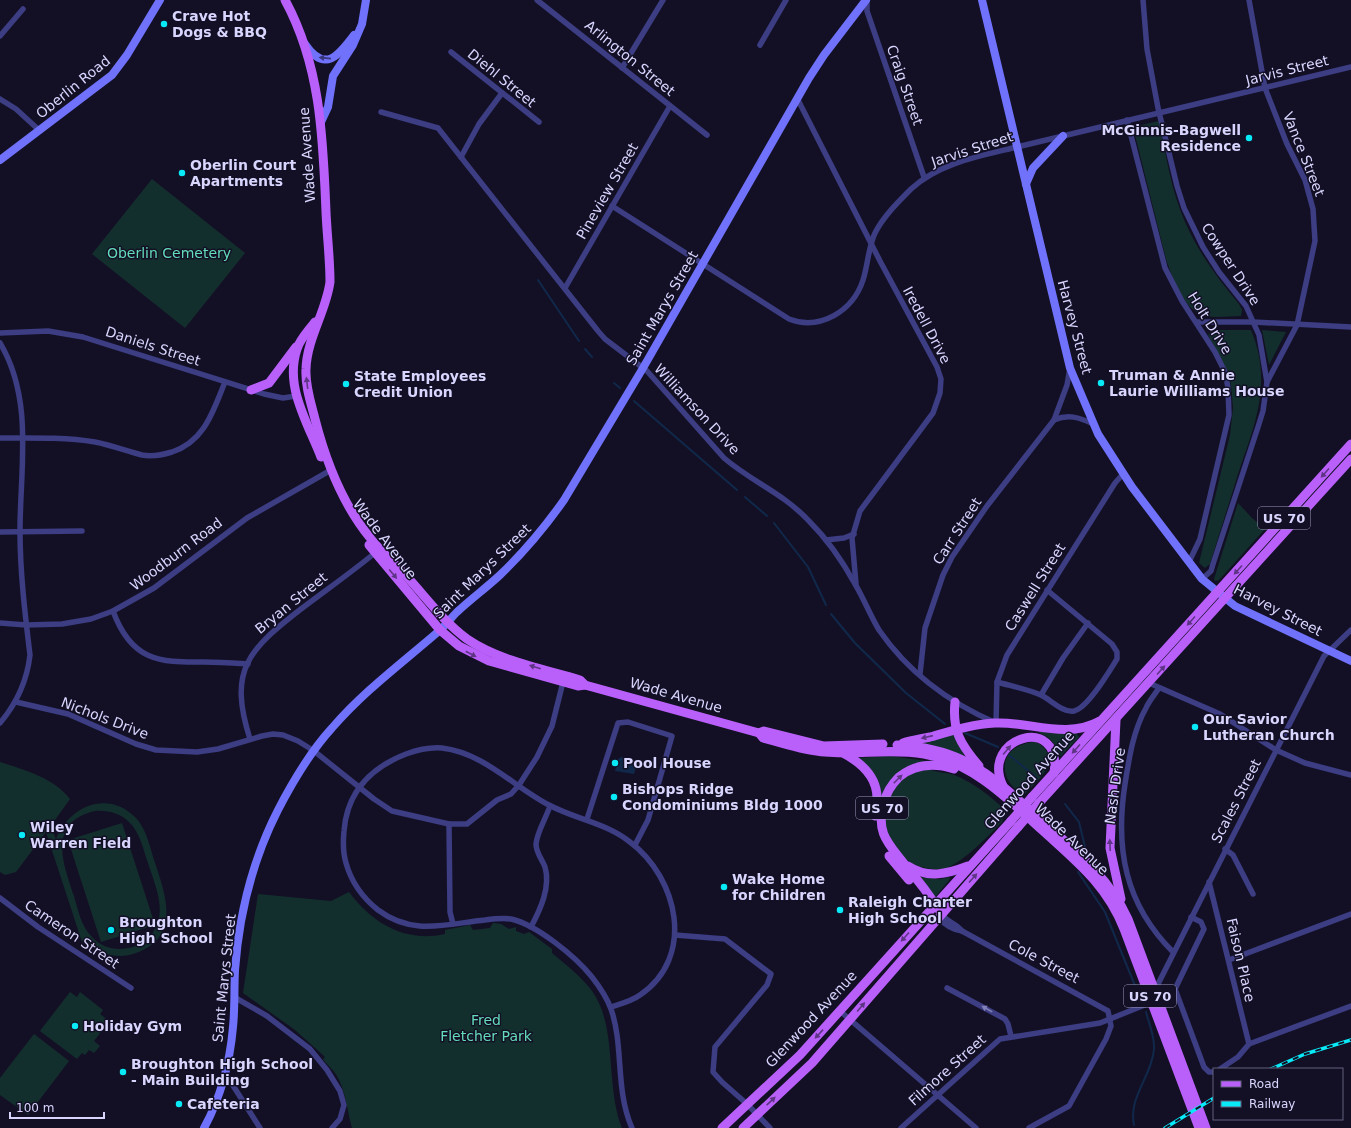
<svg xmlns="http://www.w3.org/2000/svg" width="1351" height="1128" viewBox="0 0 1351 1128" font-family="'DejaVu Sans',sans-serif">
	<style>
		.green { fill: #132f2d; fill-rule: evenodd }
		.water { fill: #10284a }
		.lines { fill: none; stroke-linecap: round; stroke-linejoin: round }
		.stream { stroke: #10284a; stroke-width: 2 }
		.street { stroke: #3c3d83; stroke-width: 5.5 }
		.secondary { stroke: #7072fb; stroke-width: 8 }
		.primary { stroke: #ba60fa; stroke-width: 9 }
		.rail-casing { stroke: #08eaf8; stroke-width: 3.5 }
		.rail { stroke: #131026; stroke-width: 2; stroke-dasharray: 6; stroke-linecap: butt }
		.primary-bridge { stroke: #ba60fa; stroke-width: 9 }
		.oneway { fill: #38377b }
		.oneway2 { fill: #5e3485 }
		.oneway3 { fill: #8281ba }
		.poi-dot { fill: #08eaf8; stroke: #131026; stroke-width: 1.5 }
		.labels { text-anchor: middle; stroke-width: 3; stroke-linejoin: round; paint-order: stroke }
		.shield { fill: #131026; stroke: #9d9abd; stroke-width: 1 }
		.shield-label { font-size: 13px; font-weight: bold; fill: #d8d5fe }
		.poi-label { font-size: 14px; font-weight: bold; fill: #d8d5fe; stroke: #131026; text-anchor: start }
		.street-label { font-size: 14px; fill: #d8d5fe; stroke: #131026 }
		.park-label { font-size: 14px; fill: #63dcb9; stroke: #131026 }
	</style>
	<rect width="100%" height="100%" fill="#131026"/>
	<g class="green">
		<path d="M1159,121C1166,155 1171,190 1185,222C1198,252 1218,279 1239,304L1242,310L1241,316C1230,316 1217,318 1206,316C1183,311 1173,279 1166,259L1133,127Z"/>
		<polygon points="152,179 245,253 185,328 92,254"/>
		<path d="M1212,330H1251C1273,382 1255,424 1238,474C1229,504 1219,534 1210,564L1205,568L1199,563L1230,435L1233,408L1231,385L1227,370L1208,335Z"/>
		<polygon points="1262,330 1286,332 1269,365"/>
		<polygon points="1238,503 1252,518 1265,529 1219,580 1215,581 1214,579"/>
		<path d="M1039,731L1075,732L1079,737L1061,756H1059C1057,745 1051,737 1039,733Z"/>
		<polygon points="954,732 964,756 918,743"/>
		<path d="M1036,742C1066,759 1037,781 1023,796C1018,791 1011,786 1008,780C997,758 1015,742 1036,742Z"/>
		<polygon points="890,756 927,761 916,764 881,801 858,758"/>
		<path d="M0,762C25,770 54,778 70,799L47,831L52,830L56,839C69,806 108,789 136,818C147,830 150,848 155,863C166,896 181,937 136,953C118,960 99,954 86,941L82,942L46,832L16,872L5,875L0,872ZM95,811C108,810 120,813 129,822C140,832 143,849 148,863C155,886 169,913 151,935C145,942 137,947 128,948C115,951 101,947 92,937C81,926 78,910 74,896C63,863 47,822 95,811Z"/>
		<path d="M927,768C935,773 945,772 954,775C975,783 992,798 1008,812L1002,820L1003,821C987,837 968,858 947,868C942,871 932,869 926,868C882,861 871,800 907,775C912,771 921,770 927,768Z"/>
		<polygon points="122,823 155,925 101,942 68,840"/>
		<polygon points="920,877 940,879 949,877 950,879 936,896 933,896"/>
		<path d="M349,892C372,923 405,943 445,934V930L470,925L473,930L490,928L493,923L501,924L509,929L516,927V931L524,934L529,932L552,949V953C566,965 581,976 592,991C618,1027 605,1086 622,1128H352C347,1110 346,1092 337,1076C333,1069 327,1065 323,1059L325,1057L324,1056L295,1030L243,993L258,894L331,901Z"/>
		<polygon points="70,992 77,997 80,992 103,1010 100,1014 109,1021 94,1041 100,1046 94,1053 89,1050 85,1055 82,1053 77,1059 40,1031"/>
		<polygon points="34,1034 69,1061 28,1115 0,1095 0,1078"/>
	</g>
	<polygon class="water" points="621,757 628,760 636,767 634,774 615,771 618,759"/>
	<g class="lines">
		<g class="stream">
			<polyline points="538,280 579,341"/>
			<polyline points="585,349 592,357"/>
			<polyline points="614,383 620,388"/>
			<polyline points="634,401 737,490"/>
			<polyline points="745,497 767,516"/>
			<polyline points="774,523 808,567 826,605"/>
			<polyline points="831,614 855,643 906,693 945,724"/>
			<polyline points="965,733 998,747"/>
			<polyline points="1009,755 1036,777"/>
			<polyline points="1065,804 1079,822 1085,847"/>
			<polyline points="1078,872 1105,912 1140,998"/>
			<path d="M1134,1125C1128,1097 1152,1076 1154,1049C1155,1037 1149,1024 1146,1012"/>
		</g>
		<g class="street">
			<polyline points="537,0 707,135"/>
			<polyline points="867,0 867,11 924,177"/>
			<polyline points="1143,0 1147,49 1158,108 1177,186 1184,208 1203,247 1219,272 1246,306 1259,335 1267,382 1263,411 1258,427 1213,564 1211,571 1202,579"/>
			<polyline points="1249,0 1265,88 1287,144 1305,180 1313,209 1315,241 1297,325 1267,382"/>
			<polyline points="0,36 23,9"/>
			<polyline points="760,45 786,0"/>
			<polyline points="451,52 539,122"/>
			<polyline points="622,68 663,0"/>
			<polyline points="797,98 880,261 937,367 941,379 940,393 933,413 860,511 852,538 856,584"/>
			<polyline points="0,99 16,109 40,131"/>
			<path d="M381,112L438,128L598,331L605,339L647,371L724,458C752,482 783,493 809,521C827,539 843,562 855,584C864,599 870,615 879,630C908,672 950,703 996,723L997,682L1007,655L1115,483L1123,474"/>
			<polyline points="1127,120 1165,268 1182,301 1215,352 1225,372 1228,388 1229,415 1200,539 1189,562"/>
			<polyline points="461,157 479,124 502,93"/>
			<path d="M612,206L789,319C820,331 853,311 863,280C868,265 868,248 875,233C883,217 898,202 911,189C939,163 980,156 1017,147L1351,67"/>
			<polyline points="565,288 670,106"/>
			<polyline points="1197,322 1253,322 1351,327"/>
			<polyline points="0,333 48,331 83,337 264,394 283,398 296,396"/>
			<path d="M0,343C34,400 20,468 20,531C20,572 25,614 30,655C27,681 17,703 0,723"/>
			<path d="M1054,420C1068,414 1079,417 1093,424"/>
			<path d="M0,438C31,438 64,437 95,442C111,445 126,451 142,455C152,457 162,455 172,452C205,441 213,411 225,382"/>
			<polyline points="0,532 82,531"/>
			<polyline points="826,540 844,538 854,534"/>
			<path d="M113,611C131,660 158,663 204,662C219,662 233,663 248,664"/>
			<polyline points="0,623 26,625 62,624 91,619 113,611 154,588 247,518 331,470"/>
			<polyline points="920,674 925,628 943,575 952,557 987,506 1054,420 1067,385 1070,368"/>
			<path d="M997,682C1011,686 1027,689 1041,695C1051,700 1063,713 1074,711C1088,708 1110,670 1117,659V652L1112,644L1047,590"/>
			<polyline points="1149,683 1220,714 1276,750 1305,763 1351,775"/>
			<path d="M1159,688C1155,694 1149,701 1146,708C1133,731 1129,759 1125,784C1115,849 1125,904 1173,952"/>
			<polyline points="1041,695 1063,658 1088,623"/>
			<polyline points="16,702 68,714 136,744 156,750 197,752 218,749 262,736 273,734 283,735 298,741 314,751 374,799 392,811 449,824 467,824 497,800 511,794 519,785 537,757 552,726 563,682"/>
			<path d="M250,739C228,670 248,650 301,609C326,590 352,572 376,552"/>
			<polyline points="587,819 618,723 628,722 672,736 648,820 635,845"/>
			<polyline points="449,824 450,912 453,924"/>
			<polyline points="1225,849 1233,855 1253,894"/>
			<polyline points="1209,882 1249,1044"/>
			<polyline points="0,898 38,927 131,988"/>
			<path d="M941,914C947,922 956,923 962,931"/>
			<path d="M938,917C944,924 952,930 962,931L1108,1011L1111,1026L1106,1039L1069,1106L1029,1128"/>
			<polyline points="1191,917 1201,922 1204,929 1175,989 1204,1067 1209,1072 1214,1072"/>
			<path d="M531,927C540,910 551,887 545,867C542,859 536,853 536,844C537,832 546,818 550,806"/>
			<polyline points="675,935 725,939 771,974 767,985 715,1047 713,1072 722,1082 747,1104 770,1128"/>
			<polyline points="1229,960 1351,914"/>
			<polyline points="947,988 1005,1019 1008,1024 1011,1036"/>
			<polyline points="1155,990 1324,656 1351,630"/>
			<polyline points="234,997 267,1016 310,1049 327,1070 340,1091 344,1105 340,1119 332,1128"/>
			<path d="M611,1007C620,1004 632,1001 640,995C696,957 678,878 630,842C606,823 575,819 549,805C514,787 484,753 442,748C430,747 417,750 406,754C370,768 347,792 344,831C343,841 343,853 346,863C351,881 363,898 378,910C413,936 445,924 485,920C493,919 503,918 511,919C537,925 575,956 592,977C599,986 607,998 611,1009C624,1046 615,1090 632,1128"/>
			<polyline points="840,1011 976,1128"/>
			<polyline points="1220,1069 1238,1057 1249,1044 1351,1006"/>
			<polyline points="225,1073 260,1128"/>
			<polyline points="901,1128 1000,1039 1100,1023 1152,1002"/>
		</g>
		<g class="secondary">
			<polyline points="982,0 1070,368 1098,434 1132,487 1202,579 1235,606 1351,661"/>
			<path d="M305,44C325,74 339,55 354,35"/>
			<polyline points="321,122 328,107 333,76 353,45 362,24 366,0"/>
			<polyline points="0,160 112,75 127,55 160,0"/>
			<polyline points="1026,184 1033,168 1063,136"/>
			<path d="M204,1128C221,1097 230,1061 233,1027C235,1008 234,989 235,970C239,915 253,859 278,810C293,781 310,752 332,728C364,691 402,663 439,631C445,626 451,618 457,612C471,599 486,588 500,575C524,552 545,527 564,500L643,368L809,78L824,55L866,0"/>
		</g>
		<g class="primary">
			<path d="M285,0C321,66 323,139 326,212C327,235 330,259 330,282C326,312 307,338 306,369C305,386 311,403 315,419C326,462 342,504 371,539C383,554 398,566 410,580C428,600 445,623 467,639C499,661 543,669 580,680L585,685L759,733L763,738C783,743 804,751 825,752C858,755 891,748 924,754C973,763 1007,798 1042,830C1076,861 1107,885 1124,929L1199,1128"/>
			<path d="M315,322C310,328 303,336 299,344C282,383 307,421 321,457"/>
			<polyline points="251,390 269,383 296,347"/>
			<polyline points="369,545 440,630 459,646 489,661 578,686 585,685"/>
			<path d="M955,702C952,731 961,745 979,766"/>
			<polyline points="1116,720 1110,848 1121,899"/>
			<polyline points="759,733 764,731 824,746 883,744"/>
			<path d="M903,743C912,740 921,739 930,737C951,731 973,724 995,723C1029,721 1066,740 1100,721"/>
			<path d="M897,745C921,746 944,751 965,761C994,776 1016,798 1040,819C1074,849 1109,877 1128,919L1206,1128"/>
			<path d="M843,753C860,762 877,776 877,798C877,804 876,810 875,816"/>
			<path d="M1003,786C979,737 1063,713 1054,773"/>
			<polyline points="1032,797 1351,444"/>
			<polyline points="1039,803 1351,459"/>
			<polyline points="889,856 909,880"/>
			<path d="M908,866C928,879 947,874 968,866"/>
			<path d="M938,909C929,894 917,879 905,865C889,844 875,833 884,803C886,793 892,784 899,777C915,764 935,763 954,769"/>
			<polyline points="722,1128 800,1055 1011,821"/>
			<polyline points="743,1128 812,1063 1018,827"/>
		</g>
		<g class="rail-casing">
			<g id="rail">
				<polyline points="1271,1069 1305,1054 1351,1040"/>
				<polyline points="1165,1128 1214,1098"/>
			</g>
		</g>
		<use href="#rail" class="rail"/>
		<g class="primary-bridge">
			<polyline points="1011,821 1032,797"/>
			<polyline points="1018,827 1039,803"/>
		</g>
	</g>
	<defs><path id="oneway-solid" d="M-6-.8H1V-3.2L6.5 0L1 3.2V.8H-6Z"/></defs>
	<use class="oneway" href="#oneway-solid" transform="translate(325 58) rotate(-174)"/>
	<g class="oneway2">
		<use href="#oneway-solid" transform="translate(307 383) rotate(-97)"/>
		<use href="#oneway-solid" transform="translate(1325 473) rotate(132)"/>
		<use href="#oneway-solid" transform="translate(1238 570) rotate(132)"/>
		<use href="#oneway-solid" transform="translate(393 574) rotate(50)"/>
		<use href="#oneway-solid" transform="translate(1191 621) rotate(132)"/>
		<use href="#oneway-solid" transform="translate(471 654) rotate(28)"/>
		<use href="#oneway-solid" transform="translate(535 667) rotate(-163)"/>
		<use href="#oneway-solid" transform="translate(1161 670) rotate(-48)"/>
		<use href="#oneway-solid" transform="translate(927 737) rotate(167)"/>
		<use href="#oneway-solid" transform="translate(1076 749) rotate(132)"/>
		<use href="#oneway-solid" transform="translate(1007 750) rotate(-50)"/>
		<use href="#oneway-solid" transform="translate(898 779) rotate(-45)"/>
		<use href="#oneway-solid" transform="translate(1110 845) rotate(-92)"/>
		<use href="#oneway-solid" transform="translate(973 878) rotate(-48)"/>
		<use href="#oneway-solid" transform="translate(905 937) rotate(132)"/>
		<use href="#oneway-solid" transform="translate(861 1007) rotate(-50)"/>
		<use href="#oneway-solid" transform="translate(819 1034) rotate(133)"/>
		<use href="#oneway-solid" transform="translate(771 1101) rotate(-43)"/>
	</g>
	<use class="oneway3" href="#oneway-solid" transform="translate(987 1009) rotate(-151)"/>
	<g class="poi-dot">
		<circle cx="164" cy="24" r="4"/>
		<circle cx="1249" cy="138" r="4"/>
		<circle cx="182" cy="173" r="4"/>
		<circle cx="1101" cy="383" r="4"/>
		<circle cx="346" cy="384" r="4"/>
		<circle cx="1195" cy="727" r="4"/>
		<circle cx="615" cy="763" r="4"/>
		<circle cx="614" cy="797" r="4"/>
		<circle cx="22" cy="835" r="4"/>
		<circle cx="724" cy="887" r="4"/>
		<circle cx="840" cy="910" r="4"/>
		<circle cx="111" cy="930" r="4"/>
		<circle cx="75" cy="1026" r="4"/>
		<circle cx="123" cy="1072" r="4"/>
		<circle cx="179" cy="1104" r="4"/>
	</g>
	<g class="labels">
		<g class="shield">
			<rect x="1258" y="507" width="52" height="22" rx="3"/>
			<rect x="856" y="797" width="52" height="22" rx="3"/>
			<rect x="1124" y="985" width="52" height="22" rx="3"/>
		</g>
		<g class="shield-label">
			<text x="1284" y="523">US 70</text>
			<text x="882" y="813">US 70</text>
			<text x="1150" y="1001">US 70</text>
		</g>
		<g class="poi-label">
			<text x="172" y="21">Crave Hot<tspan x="172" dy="16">Dogs &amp; BBQ</tspan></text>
			<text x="1241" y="135" text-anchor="end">McGinnis-Bagwell<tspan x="1241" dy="16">Residence</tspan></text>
			<text x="190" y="170">Oberlin Court<tspan x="190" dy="16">Apartments</tspan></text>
			<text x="1109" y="380">Truman &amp; Annie<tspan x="1109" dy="16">Laurie Williams House</tspan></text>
			<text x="354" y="381">State Employees<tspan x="354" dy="16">Credit Union</tspan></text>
			<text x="1203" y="724">Our Savior<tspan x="1203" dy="16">Lutheran Church</tspan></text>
			<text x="623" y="768">Pool House</text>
			<text x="622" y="794">Bishops Ridge<tspan x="622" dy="16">Condominiums Bldg 1000</tspan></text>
			<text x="30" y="832">Wiley<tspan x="30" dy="16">Warren Field</tspan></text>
			<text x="732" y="884">Wake Home<tspan x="732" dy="16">for Children</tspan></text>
			<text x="848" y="907">Raleigh Charter<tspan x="848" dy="16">High School</tspan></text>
			<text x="119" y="927">Broughton<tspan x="119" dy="16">High School</tspan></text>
			<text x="83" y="1031">Holiday Gym</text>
			<text x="131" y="1069">Broughton High School<tspan x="131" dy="16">- Main Building</tspan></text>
			<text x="187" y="1109">Cafeteria</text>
		</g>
		<g class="street-label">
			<text transform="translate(630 58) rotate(39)" y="5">Arlington Street</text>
			<text transform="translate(1287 70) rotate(-14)" y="5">Jarvis Street</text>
			<text transform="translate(502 78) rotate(39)" y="5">Diehl Street</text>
			<text transform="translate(905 85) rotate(71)" y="5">Craig Street</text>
			<text transform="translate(73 87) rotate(-39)" y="5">Oberlin Road</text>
			<text transform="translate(972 149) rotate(-18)" y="5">Jarvis Street</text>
			<text transform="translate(1304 154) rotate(68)" y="5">Vance Street</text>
			<text transform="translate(307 155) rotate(-94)" y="5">Wade Avenue</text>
			<text transform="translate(607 191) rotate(-60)" y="5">Pineview Street</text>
			<text transform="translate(1231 264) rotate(57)" y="5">Cowper Drive</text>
			<text transform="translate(662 308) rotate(-60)" y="5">Saint Marys Street</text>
			<text transform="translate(1210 323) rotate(58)" y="5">Holt Drive</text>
			<text transform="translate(927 325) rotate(62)" y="5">Iredell Drive</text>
			<text transform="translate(1075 327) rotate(75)" y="5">Harvey Street</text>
			<text transform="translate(153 346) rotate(18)" y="5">Daniels Street</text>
			<text transform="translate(697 409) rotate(47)" y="5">Williamson Drive</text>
			<text transform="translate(957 531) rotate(-57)" y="5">Carr Street</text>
			<text transform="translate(385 539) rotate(53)" y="5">Wade Avenue</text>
			<text transform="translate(176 554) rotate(-37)" y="5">Woodburn Road</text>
			<text transform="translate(482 571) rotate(-44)" y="5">Saint Marys Street</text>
			<text transform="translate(1035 587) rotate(-58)" y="5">Caswell Street</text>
			<text transform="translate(291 603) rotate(-39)" y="5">Bryan Street</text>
			<text transform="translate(1278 610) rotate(27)" y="5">Harvey Street</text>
			<text transform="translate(676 695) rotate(16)" y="5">Wade Avenue</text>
			<text transform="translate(105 718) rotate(21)" y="5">Nichols Drive</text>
			<text transform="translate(1029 780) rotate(-48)" y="5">Glenwood Avenue</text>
			<text transform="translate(1115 786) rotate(-82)" y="5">Nash Drive</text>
			<text transform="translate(1236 801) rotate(-63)" y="5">Scales Street</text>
			<text transform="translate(1072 839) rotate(44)" y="5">Wade Avenue</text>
			<text transform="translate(72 934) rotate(34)" y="5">Cameron Street</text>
			<text transform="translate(1241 960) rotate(77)" y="5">Faison Place</text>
			<text transform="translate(1044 961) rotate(28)" y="5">Cole Street</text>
			<text transform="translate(224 978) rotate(-84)" y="5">Saint Marys Street</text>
			<text transform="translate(811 1019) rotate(-47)" y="5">Glenwood Avenue</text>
			<text transform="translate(947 1070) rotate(-42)" y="5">Filmore Street</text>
		</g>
		<g class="park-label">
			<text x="169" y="258">Oberlin Cemetery</text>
			<text x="486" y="1025">Fred<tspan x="486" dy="16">Fletcher Park</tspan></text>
		</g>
	</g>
	<rect x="1213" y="1068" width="130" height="52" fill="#131026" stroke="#625f7c"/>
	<rect x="1221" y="1081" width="20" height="6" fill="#ba60fa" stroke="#625f7c"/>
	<text x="1249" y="1088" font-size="12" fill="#d8d5fe">Road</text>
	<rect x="1221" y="1101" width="20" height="6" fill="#08eaf8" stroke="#625f7c"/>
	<text x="1249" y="1108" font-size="12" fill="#d8d5fe">Railway</text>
	<path d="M10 1112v6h94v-6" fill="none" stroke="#d8d5fe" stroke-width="2"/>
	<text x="16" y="1112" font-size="12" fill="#d8d5fe" stroke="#131026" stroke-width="3" paint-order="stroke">100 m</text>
</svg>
